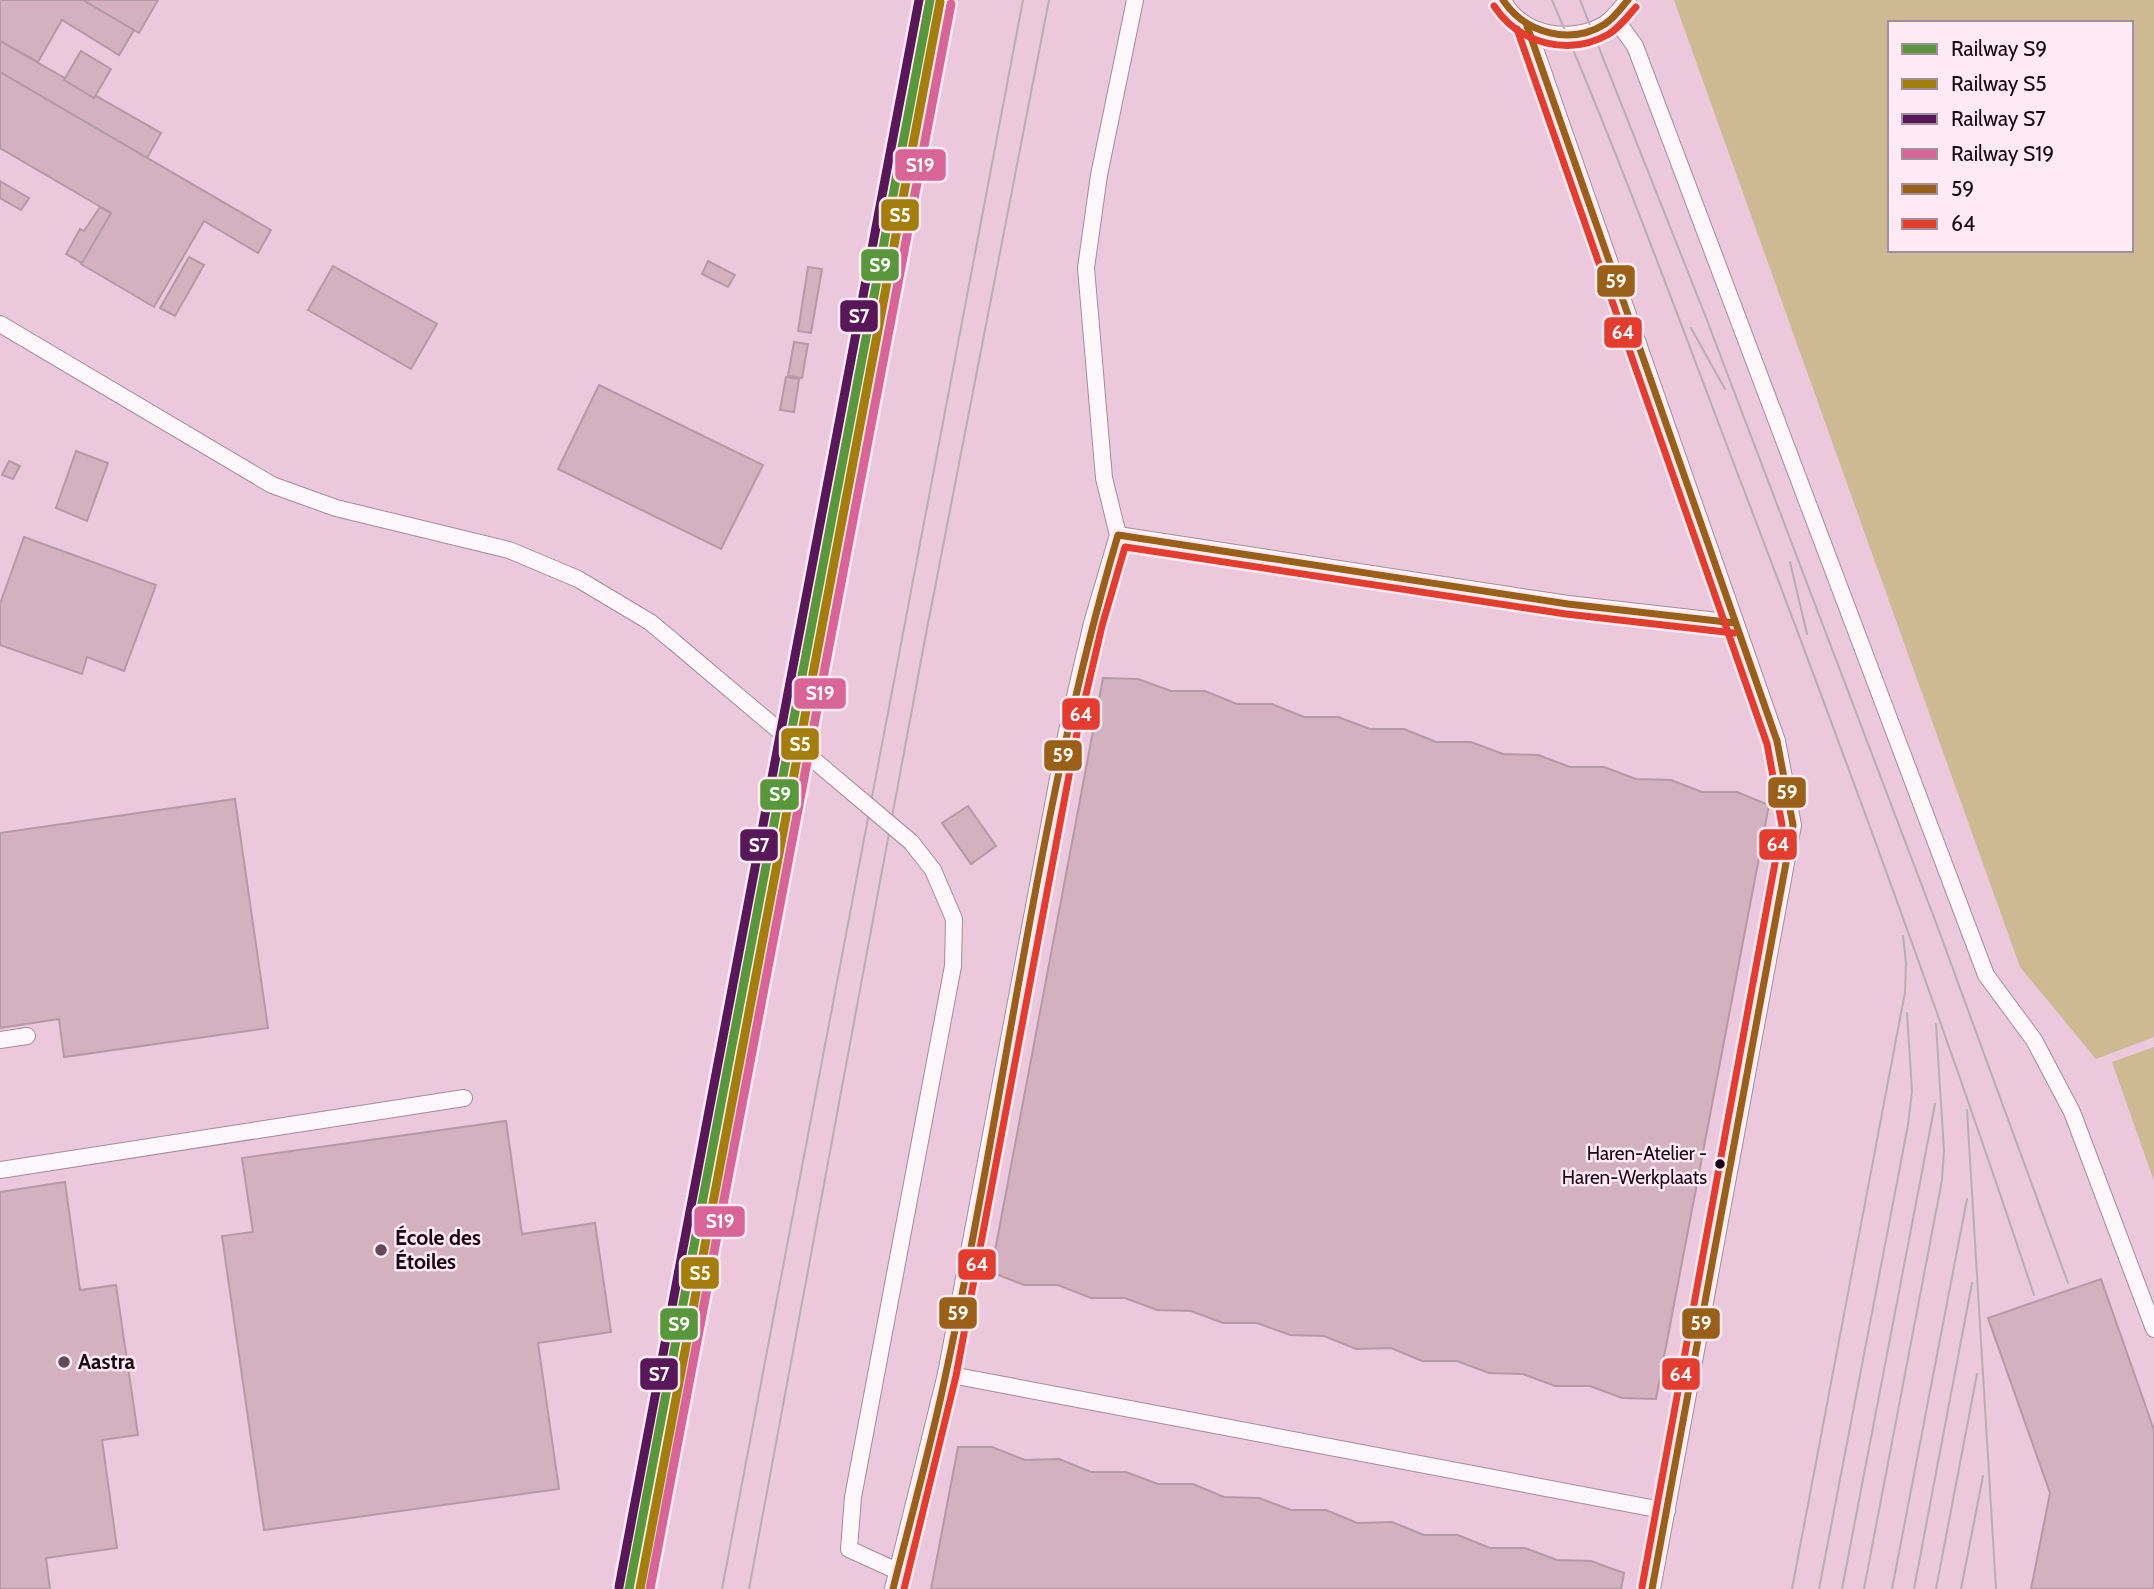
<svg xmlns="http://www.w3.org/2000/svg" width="2154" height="1589" viewBox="0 0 2154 1589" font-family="Cabin,sans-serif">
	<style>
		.green { fill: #cdb992; fill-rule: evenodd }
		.building { fill: #d3b1bf; stroke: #b699a6; stroke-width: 2 }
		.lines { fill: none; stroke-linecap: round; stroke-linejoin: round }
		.lane-casing { stroke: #a68c9b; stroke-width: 18 }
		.lane { stroke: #fcf7fa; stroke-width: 16 }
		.tram { stroke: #b6aeb3; stroke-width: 2 }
		.lane-bridge-casing { stroke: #a68c9b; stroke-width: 18; stroke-linecap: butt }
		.lane-bridge { stroke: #fcf7fa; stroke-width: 16 }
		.bus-1-casing { stroke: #feeaf5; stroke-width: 12 }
		.bus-2-casing { stroke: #feeaf5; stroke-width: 12 }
		.bus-1 { stroke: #9b6018; stroke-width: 7 }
		.bus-2 { stroke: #e43c2e; stroke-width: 7 }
		.rail-1-casing { stroke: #feeaf5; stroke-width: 14 }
		.rail-2-casing { stroke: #feeaf5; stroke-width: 14 }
		.rail-3-casing { stroke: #feeaf5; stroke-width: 14 }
		.rail-4-casing { stroke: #feeaf5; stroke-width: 14 }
		.rail-1 { stroke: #58983b; stroke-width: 9 }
		.rail-2 { stroke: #a47d0b; stroke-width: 9 }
		.rail-3 { stroke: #571759; stroke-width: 9 }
		.rail-4 { stroke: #d86498; stroke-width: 9 }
		.bus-dot { fill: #1b0613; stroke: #feeaf5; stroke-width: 2.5 }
		.poi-dot { fill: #644a59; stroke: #feeaf5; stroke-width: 2.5 }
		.labels { text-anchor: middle; stroke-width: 5; stroke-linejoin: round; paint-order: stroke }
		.bus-label { font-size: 19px; fill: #1b0613; stroke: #feeaf5; text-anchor: end }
		.poi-label { font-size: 21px; font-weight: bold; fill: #1b0613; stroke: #feeaf5; text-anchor: start }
		.line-badge { stroke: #feeaf5; stroke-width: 2.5 }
		.badge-label { font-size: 19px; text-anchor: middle; font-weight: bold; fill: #fff }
	</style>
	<rect width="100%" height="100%" fill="#ebc8dc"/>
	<g class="green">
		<path d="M1674,0H2154V1037L2096,1059L2020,967ZM1890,23H2131V250H1890Z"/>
		<polygon points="2154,1047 2154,1181 2112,1062"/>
	</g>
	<g class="building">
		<polygon points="0,0 83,0 134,30 119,55 62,20 38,62 0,41"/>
		<polygon points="83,0 158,0 139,33"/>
		<polygon points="0,41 161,133 147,158 0,72"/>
		<polygon points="81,51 111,69 94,98 64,80"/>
		<polygon points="0,72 271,230 258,253 204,221 154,307 81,264 111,213 0,148"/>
		<polygon points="0,181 29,198 21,210 0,198"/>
		<polygon points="100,207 111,213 82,263 66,254 80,229 84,231"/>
		<polygon points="189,257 204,265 175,316 160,308"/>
		<polygon points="708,261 735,275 728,287 702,274"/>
		<polygon points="333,266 437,324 411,369 308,310"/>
		<polygon points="808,267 822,269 811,333 798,331"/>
		<polygon points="794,342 808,344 802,378 788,376"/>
		<polygon points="786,377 799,379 794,412 780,410"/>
		<polygon points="599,385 763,465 721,549 558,469"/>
		<polygon points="76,451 108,463 87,521 56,508"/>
		<polygon points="9,461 20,466 13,479 2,475"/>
		<polygon points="24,537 156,585 124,671 87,657 82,674 0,645 0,604"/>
		<polygon points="1103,678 1138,679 1171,691 1205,691 1237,704 1272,704 1304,717 1338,717 1370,729 1404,729 1436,742 1471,742 1503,754 1538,755 1570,767 1604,767 1636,779 1671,780 1702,792 1737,792 1769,805 1656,1399 1622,1398 1590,1386 1555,1386 1523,1374 1489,1373 1457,1361 1422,1361 1391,1348 1356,1349 1324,1336 1290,1335 1257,1323 1223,1323 1191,1311 1157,1310 1125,1298 1091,1298 1058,1285 1024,1285 991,1272"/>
		<polygon points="235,799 268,1028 64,1057 59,1019 0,1028 0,833"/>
		<polygon points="968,806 996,846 971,864 942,823"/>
		<polygon points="506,1121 522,1234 595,1223 611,1332 538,1343 559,1489 264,1530 222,1236 253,1232 242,1158"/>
		<polygon points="65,1182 80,1290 116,1285 138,1435 102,1440 117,1548 46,1558 50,1589 0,1589 0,1192"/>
		<polygon points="2101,1279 2154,1430 2154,1589 2031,1589 2050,1493 1988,1318"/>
		<polygon points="958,1447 992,1447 1025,1460 1059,1459 1091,1472 1126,1472 1158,1484 1193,1484 1224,1497 1259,1498 1291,1510 1326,1510 1357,1523 1392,1522 1424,1535 1458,1535 1490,1548 1525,1548 1557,1560 1591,1561 1624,1573 1621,1589 931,1589"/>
	</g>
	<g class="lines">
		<g class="lane-casing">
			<g id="lane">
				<path d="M1503,0C1520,36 1573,44 1605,24C1614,18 1621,8 1628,0"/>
				<polyline points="1614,17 1635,46 1986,975 2034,1040 2072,1112 2154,1329"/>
				<polyline points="1527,26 1777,741 1793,825 1652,1589"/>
				<polyline points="0,324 272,485 336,508 509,550 578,579 650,622 674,642"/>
				<polyline points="1118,535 1568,604 1735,623"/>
				<polyline points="0,1040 27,1036"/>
				<polyline points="0,1170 464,1098"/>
				<polyline points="946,1374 1667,1511"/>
				<polyline points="897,1571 849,1549 853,1497 953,966 954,919 933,870 911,842"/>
				<polyline points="893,1589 946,1374 1067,731 1092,623 1118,535 1104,478 1086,268 1099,175 1135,0"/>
			</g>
		</g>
		<use href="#lane" class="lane"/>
		<g class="tram">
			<path d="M1552,0C1619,155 1677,314 1737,472C1841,744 1942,1018 2034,1295"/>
			<polyline points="1580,0 1705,315 1935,920 2068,1283"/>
			<polyline points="1691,328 1725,389"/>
			<polyline points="1790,562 1807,634"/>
			<polyline points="1967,1110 1996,1589"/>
			<polyline points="722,1589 1023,0"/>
			<polyline points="749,1589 925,639 1049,0"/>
			<polyline points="1792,1589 1905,992 1906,963 1903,936"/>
			<polyline points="1819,1589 1908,1125 1912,1091 1907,1013"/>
			<polyline points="1842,1589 1935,1104"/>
			<polyline points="1864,1589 1942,1180 1944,1151 1936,1024"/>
			<polyline points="1892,1589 1967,1199"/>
			<polyline points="1914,1589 1972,1283"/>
			<polyline points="1936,1589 1977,1374"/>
			<polyline points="1961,1589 1983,1476"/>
		</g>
		<g class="lane-bridge-casing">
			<polyline id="lane-bridge" points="674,642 911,842"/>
		</g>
		<use href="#lane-bridge" class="lane-bridge"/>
		<g class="bus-1-casing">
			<g id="bus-1">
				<path d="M1503,0C1525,33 1570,46 1605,24C1614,18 1621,8 1628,0"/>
				<polyline points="1527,26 1777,741 1793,825 1652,1589"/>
				<path d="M893,1589C911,1517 931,1446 946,1373C1006,1094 1037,809 1118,535L1568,604L1735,623"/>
			</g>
		</g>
		<g class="bus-2-casing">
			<g id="bus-2">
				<path d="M1494,6C1519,44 1569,57 1609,34C1620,27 1628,16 1636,7"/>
				<polyline points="1517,29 1767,744 1782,825 1642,1587"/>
				<polyline points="904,1589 956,1376 1077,733 1102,626 1125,547 1566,614 1734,633"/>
			</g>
		</g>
		<use href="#bus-1" class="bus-1"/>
		<use href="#bus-2" class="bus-2"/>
		<g class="rail-1-casing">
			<polyline id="rail-1" points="629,1589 930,0"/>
		</g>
		<g class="rail-2-casing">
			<polyline id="rail-2" points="640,1589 940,2"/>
		</g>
		<g class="rail-3-casing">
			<polyline id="rail-3" points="619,1587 919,0"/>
		</g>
		<g class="rail-4-casing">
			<polyline id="rail-4" points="650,1589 951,4"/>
		</g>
		<use href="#rail-1" class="rail-1"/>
		<use href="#rail-2" class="rail-2"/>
		<use href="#rail-3" class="rail-3"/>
		<use href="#rail-4" class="rail-4"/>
	</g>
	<circle class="bus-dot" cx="1720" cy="1164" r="6"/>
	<g class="poi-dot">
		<circle cx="381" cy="1250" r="7"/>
		<circle cx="64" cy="1362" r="7"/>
	</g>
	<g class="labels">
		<g class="bus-label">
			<text x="1707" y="1160">Haren-Atelier -<tspan x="1707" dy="24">Haren-Werkplaats</tspan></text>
		</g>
		<g class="poi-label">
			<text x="395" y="1245">École des<tspan x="395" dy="24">Étoiles</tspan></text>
			<text x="78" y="1369">Aastra</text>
		</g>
	</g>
	<g class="line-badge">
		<rect x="894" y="148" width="53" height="34" rx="7" fill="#d86498"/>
		<rect x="880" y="198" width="40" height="34" rx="7" fill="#a47d0b"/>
		<rect x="860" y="248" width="40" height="34" rx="7" fill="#58983b"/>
		<rect x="1596" y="264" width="40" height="34" rx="7" fill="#9b6018"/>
		<rect x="839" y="299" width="40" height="34" rx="7" fill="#571759"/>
		<rect x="1603" y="316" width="40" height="33" rx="7" fill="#e43c2e"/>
		<rect x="793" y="677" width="54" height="33" rx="7" fill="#d86498"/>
		<rect x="1061" y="697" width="40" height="34" rx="7" fill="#e43c2e"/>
		<rect x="780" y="727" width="40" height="34" rx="7" fill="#a47d0b"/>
		<rect x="1043" y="739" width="40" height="33" rx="7" fill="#9b6018"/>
		<rect x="1767" y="776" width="40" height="33" rx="7" fill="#9b6018"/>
		<rect x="759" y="778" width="41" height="33" rx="7" fill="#58983b"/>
		<rect x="1758" y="828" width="40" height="33" rx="7" fill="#e43c2e"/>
		<rect x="739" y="828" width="40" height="34" rx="7" fill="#571759"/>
		<rect x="693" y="1205" width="53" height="33" rx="7" fill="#d86498"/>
		<rect x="957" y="1248" width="40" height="33" rx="7" fill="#e43c2e"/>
		<rect x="680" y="1256" width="40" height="34" rx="7" fill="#a47d0b"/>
		<rect x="938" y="1296" width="40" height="34" rx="7" fill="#9b6018"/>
		<rect x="1681" y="1307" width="40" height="33" rx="7" fill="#9b6018"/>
		<rect x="659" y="1307" width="40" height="34" rx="7" fill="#58983b"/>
		<rect x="1661" y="1357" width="40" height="34" rx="7" fill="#e43c2e"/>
		<rect x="639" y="1357" width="40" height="34" rx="7" fill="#571759"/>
	</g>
	<g class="badge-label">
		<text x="920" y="172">S19</text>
		<text x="900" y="222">S5</text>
		<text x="880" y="272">S9</text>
		<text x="1616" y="288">59</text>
		<text x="859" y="323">S7</text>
		<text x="1623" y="339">64</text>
		<text x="820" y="700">S19</text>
		<text x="1081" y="721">64</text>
		<text x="800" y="751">S5</text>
		<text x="1063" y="762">59</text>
		<text x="1787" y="799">59</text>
		<text x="780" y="801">S9</text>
		<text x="1778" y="851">64</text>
		<text x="759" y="852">S7</text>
		<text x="720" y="1228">S19</text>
		<text x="977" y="1271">64</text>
		<text x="700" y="1280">S5</text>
		<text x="958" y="1320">59</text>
		<text x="1701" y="1330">59</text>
		<text x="679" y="1331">S9</text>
		<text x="1681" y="1381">64</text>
		<text x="659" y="1381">S7</text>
	</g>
	<rect x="1888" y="21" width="245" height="231" fill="#feeaf5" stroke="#a38f9b" stroke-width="2"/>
	<rect x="1902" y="44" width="35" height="10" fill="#58983b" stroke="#a38f9b" stroke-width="2"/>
	<text x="1951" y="56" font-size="21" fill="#1b0613">Railway S9</text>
	<rect x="1902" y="79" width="35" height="10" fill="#a47d0b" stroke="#a38f9b" stroke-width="2"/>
	<text x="1951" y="91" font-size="21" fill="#1b0613">Railway S5</text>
	<rect x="1902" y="114" width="35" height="10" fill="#571759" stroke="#a38f9b" stroke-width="2"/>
	<text x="1951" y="126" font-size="21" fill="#1b0613">Railway S7</text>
	<rect x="1902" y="149" width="35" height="10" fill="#d86498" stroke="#a38f9b" stroke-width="2"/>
	<text x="1951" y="161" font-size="21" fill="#1b0613">Railway S19</text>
	<rect x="1902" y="184" width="35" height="10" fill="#9b6018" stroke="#a38f9b" stroke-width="2"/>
	<text x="1951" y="196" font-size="21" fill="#1b0613">59</text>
	<rect x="1902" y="219" width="35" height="10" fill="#e43c2e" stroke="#a38f9b" stroke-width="2"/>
	<text x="1951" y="231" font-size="21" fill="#1b0613">64</text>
</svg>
